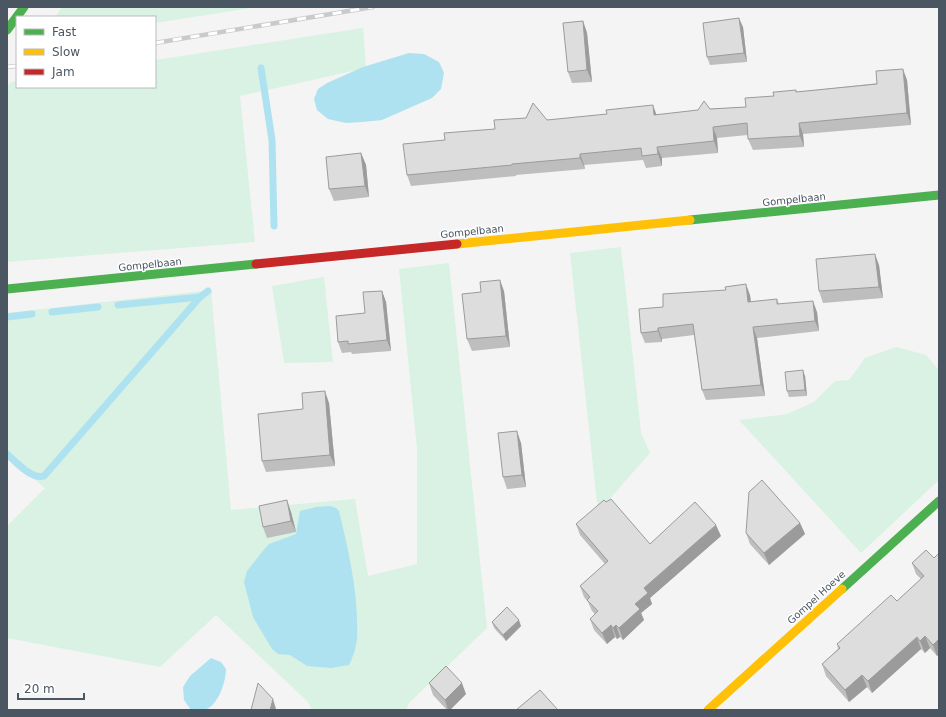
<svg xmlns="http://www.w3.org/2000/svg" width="946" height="717" viewBox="0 0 946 717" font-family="'DejaVu Sans',sans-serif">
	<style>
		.green { fill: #d9f2e3 }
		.water { fill: #aee2f0 }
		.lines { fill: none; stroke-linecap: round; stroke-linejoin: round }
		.stream { stroke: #aee2f0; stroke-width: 7 }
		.fast { stroke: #4caf50; stroke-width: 9 }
		.slow { stroke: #ffc107; stroke-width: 9 }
		.jam { stroke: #c62828; stroke-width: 9 }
		.rail-casing { stroke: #c9cacc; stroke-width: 4.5 }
		.rail { stroke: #fff; stroke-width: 3; stroke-dasharray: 9; stroke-linecap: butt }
		.wall { fill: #bebebf }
		.shaded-wall { fill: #9b9b9b }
		.building { fill: #ddddde; stroke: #9b9b9b }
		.labels { text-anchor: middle; stroke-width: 3; stroke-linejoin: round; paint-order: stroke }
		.street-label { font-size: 10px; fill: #4a5661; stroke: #fff }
	</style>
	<rect width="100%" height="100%" fill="#f4f4f4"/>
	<g class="green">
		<polygon points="62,7 257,7 155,23 155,17 55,17"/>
		<polygon points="363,28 366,68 240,96 255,242 7,262 7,87 11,82 17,81 17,87 155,87 155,60"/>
		<polygon points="621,247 641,433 650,453 598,512 570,253"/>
		<polygon points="449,263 487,628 410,702 406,710 312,710 308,702 216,615 160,667 7,638 7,526 45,488 7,457 7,313 211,290 231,510 355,499 368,576 417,564 417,449 399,269"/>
		<polygon points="324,277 333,362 284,363 272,286"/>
		<polygon points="896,347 926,355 939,370 939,480 861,553 739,420 787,414 814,402 835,381 849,380 865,358"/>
	</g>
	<g class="water">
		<polygon points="409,53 424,54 439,62 444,73 441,89 432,98 382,120 363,122 346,123 328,119 317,110 314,99 318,89 327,83 363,67"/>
		<path d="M330,506L336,508L339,511C349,552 359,596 357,639C356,648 353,657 349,665L331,668L307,666L290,655L278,654L272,649L253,617L244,582L247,571L262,552L269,544L296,534L300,511L316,507Z"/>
		<path d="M211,658L221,662L226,669C226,681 218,707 204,710C201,711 195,710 191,710L184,700L183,687L190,676Z"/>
	</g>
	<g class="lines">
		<g class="stream">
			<polyline points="261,68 272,140 274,226"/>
			<polyline points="118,305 200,297 208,291"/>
			<polyline points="52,312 98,307"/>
			<polyline points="7,317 32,314"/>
			<path d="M7,454C16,462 32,480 44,476L200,297"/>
		</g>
		<g class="fast">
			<polyline points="7,30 24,7"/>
			<polyline points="690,220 939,195"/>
			<polyline points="7,289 256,264"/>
			<polyline points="842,589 939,501"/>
		</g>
		<g class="slow">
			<polyline points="457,244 690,220"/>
			<polyline points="708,710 842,589"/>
		</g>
		<polyline class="jam" points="256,264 457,244"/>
		<g class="rail-casing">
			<g id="rail">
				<polyline points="155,43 373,7"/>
				<polyline points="7,67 17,66"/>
			</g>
		</g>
		<use href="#rail" class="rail"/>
	</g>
	<g class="wall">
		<polygon points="583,21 587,33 592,82 572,83 568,72"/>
		<polygon points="743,27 747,62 710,65 707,57"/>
		<polygon points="907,80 911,125 803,134 804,147 753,150 748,139 748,135 717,138 718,153 662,158 662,166 646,168 643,160 584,165 585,169 516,175 516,176 411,186 407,175 445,140 495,129 547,120 657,115 710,109 746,107 774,96 796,90 797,92"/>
		<polygon points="361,153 366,165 369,197 334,201 329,189"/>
		<polygon points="879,265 883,298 823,303 819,291"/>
		<polygon points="382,291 386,302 391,351 352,354 351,352 342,353 338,342 365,313"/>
		<polygon points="504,291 510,347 472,351 467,339 481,292"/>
		<polygon points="750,295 751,302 777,299 779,304 817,312 819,331 757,338 765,396 706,400 702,390 694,335 662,339 662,342 645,343 641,333 663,307"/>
		<polygon points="805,376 807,396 789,397 787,391"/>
		<polygon points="329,403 335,466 266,472 262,461 303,409"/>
		<polygon points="521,443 526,487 507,489 503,477"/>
		<polygon points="291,512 296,532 267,538 263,527"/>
		<polygon points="800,523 805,534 769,565 750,544 746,533"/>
		<polygon points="576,524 650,544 721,536 650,598 652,604 641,613 644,620 623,640 620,637 617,639 615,637 607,644 594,630 590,619 595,614 592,611 588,602 584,597 580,586 605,564 580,535"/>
		<polygon points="939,553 939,654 937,656 930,648 925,653 921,649 872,693 867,687 849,702 826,676 822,664 838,649 837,644 897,601 921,579 916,574 912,563 934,558"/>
		<polygon points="492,622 521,626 506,641 494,628"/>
		<polygon points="429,683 466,694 450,710 447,710 433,695"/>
	</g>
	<g class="shaded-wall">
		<polygon points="739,18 743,27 747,62 744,53"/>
		<polygon points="583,21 587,33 592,82 587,70"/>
		<polygon points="903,69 907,80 911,125 907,113"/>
		<polygon points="653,105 657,116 654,115"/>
		<polygon points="799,123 803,134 804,147 800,136"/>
		<polygon points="713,127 717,138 718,153 714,141"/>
		<polygon points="657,147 662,158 662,166 658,154"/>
		<polygon points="361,153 366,165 369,197 365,186"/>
		<polygon points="580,154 584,165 585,169 580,158"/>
		<polygon points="875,254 879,265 883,298 879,287"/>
		<polygon points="500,280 504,291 510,347 506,336"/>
		<polygon points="746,284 750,295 752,313 748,302"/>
		<polygon points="382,291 386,302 391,351 387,340"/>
		<polygon points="813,301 817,312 819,331 815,321"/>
		<polygon points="753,327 757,338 765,396 761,385"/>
		<polygon points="658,328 662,339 662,342 658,331"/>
		<polygon points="803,370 805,376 807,396 805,390"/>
		<polygon points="325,391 329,403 335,466 330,455"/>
		<polygon points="517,431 521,443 526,487 522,475"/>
		<polygon points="287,500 291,512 296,532 291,521"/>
		<polygon points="800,523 805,534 769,565 764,553"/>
		<polygon points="716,525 721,536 650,598 652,604 641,613 644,620 623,640 619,628 635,604 644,588"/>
		<polygon points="519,620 521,626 506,641 503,635"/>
		<polygon points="611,625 615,637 607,644 602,633"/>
		<polygon points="616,625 620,637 617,639 613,628"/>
		<polygon points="925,636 930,648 925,653 920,641"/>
		<polygon points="917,637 921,649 872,693 868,681"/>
		<polygon points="939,639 939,654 937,656 933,645"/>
		<polygon points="862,675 867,687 849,702 845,690"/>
		<polygon points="462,683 466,694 450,710 448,710 445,700"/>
		<polygon points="273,699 276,709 276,710 270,710"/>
	</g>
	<g class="building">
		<polygon points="739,18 744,53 707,57 703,23"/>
		<polygon points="583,21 587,70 568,72 563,23"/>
		<polygon points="903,69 907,113 799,123 800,136 780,137 748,139 747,123 713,127 714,141 657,147 658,154 642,156 641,148 580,154 580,158 512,164 512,165 407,175 403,144 445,140 444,133 495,129 494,120 526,118 533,103 547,120 607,114 606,110 653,105 654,115 698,110 704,101 710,109 746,107 745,98 774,96 773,92 775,92 796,90 796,92 877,84 876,71"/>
		<polygon points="361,153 365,186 329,189 326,157"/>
		<polygon points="875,254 879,287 819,291 816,259"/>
		<polygon points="500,280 506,336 467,339 462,294 481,292 480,282"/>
		<polygon points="746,284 748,302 777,299 777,304 813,301 815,321 753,327 761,385 702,390 693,324 658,328 658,331 641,333 639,309 663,307 663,294 726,290 725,287"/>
		<polygon points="382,291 387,340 348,344 348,341 338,342 336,316 365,313 363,292"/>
		<polygon points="803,370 805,390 787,391 785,372"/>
		<polygon points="325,391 330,455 262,461 258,414 303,409 302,393"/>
		<polygon points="517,431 522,475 503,477 498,433"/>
		<polygon points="762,480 800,523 764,553 746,533 749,492"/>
		<polygon points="611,499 650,544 695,502 716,525 644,588 648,593 635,604 640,609 619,628 616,625 613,628 611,625 602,633 590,619 598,611 587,600 590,597 580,586 608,561 576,524 604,500 606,502"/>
		<polygon points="287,500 291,521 263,527 259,506"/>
		<polygon points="926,550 934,558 939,553 939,615 938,615 939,616 939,639 933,645 925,636 920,641 917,637 868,681 862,675 845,690 822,664 840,648 837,644 891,595 897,601 924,576 912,563"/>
		<polygon points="507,607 519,620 503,635 492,622"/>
		<polygon points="446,666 462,683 445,700 429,683"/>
		<polygon points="258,683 273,699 270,710 251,710"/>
		<polygon points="540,690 558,710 516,710"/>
	</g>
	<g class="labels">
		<g class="street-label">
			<text transform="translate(794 199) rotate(-6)" y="4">Gompelbaan</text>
			<text transform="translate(472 231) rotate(-6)" y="4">Gompelbaan</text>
			<text transform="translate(150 264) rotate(-6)" y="4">Gompelbaan</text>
			<text transform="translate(816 597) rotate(-42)" y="4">Gompel Hoeve</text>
		</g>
	</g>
	<rect width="946" height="717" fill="none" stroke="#4a5661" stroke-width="16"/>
	<rect x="16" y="16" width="140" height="72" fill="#ffffff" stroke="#b7bbc0"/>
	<rect x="24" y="29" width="20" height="6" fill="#4caf50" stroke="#b7bbc0"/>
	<text x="52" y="36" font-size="12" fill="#4a5661">Fast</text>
	<rect x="24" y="49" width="20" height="6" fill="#ffc107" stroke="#b7bbc0"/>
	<text x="52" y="56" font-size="12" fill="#4a5661">Slow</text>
	<rect x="24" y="69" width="20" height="6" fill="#c62828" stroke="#b7bbc0"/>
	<text x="52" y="76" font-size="12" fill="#4a5661">Jam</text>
	<path d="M18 693v6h66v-6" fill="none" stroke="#4a5661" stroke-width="2"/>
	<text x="24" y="693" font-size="12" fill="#4a5661" stroke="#ffffff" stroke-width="3" paint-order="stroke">20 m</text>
</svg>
